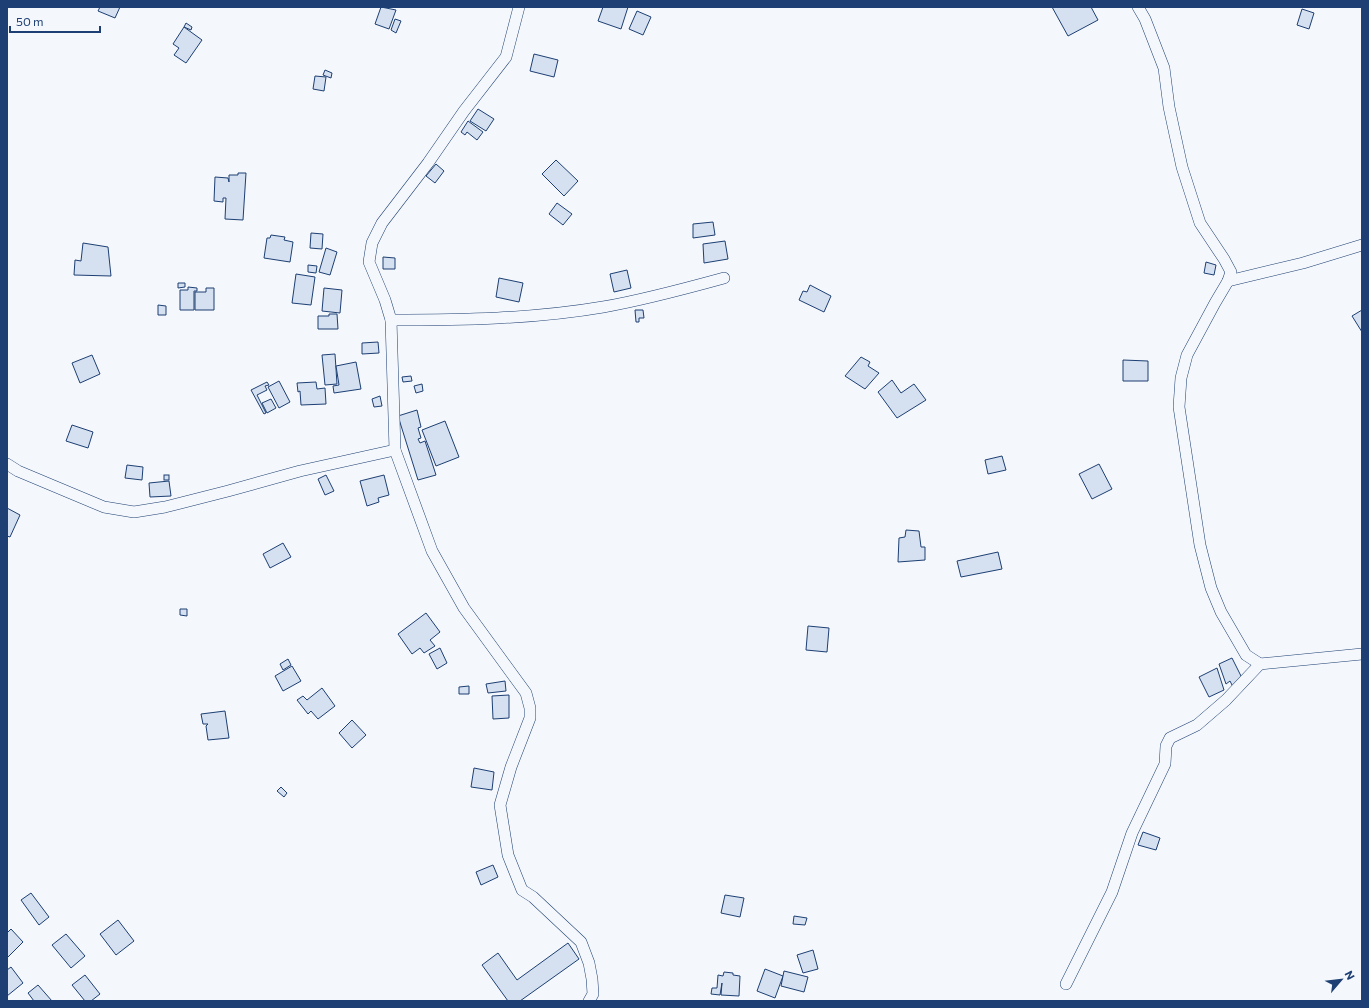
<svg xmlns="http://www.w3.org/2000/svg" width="1369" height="1008" viewBox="0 0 1369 1008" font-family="Commissioner,sans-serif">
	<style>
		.building { fill: #d5e0f0; stroke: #1d3f73 }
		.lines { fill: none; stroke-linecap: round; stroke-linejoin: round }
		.street-casing { stroke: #1d3f73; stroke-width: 12 }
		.street { stroke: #f4f7fb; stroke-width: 11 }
	</style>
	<rect width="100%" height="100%" fill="#f4f7fb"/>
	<g class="building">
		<polygon points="100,7 120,7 115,18 98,11"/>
		<polygon points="381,7 396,10 389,29 375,24"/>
		<polygon points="603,7 628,7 621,29 598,21"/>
		<polygon points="1052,7 1091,7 1098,20 1068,36"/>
		<polygon points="1302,9 1314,13 1309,29 1297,25"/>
		<polygon points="637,11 651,17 643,35 629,29"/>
		<polygon points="395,19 401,21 396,33 391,30"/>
		<polygon points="186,23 192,27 191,30 184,27"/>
		<polygon points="184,27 202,40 186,63 174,55 179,48 173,44"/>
		<polygon points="534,54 558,60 554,77 530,71"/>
		<polygon points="325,70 332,73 331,78 323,75"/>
		<polygon points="315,76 326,77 324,91 313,89"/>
		<polygon points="478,109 494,119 486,131 470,121"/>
		<polygon points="468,121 483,132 477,140 467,132 465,135 461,132"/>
		<polygon points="556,160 578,181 564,196 542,174"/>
		<polygon points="436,164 444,171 435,183 426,176"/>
		<polygon points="238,173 246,173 243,220 225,219 226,198 223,198 223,202 214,201 215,177 228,178 229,182 229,175 238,175"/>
		<polygon points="557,203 572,214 563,225 549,214"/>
		<polygon points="713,222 715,235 693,238 693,224"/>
		<polygon points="311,233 323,234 322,249 310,248"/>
		<polygon points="271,235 285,237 284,240 293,242 290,262 264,258 267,238 270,238"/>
		<polygon points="725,241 728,259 704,263 703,244"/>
		<polygon points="83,243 108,247 111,276 74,275 75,260 81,261"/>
		<polygon points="326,248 337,252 330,275 319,272"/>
		<polygon points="383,257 395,258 395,269 383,269"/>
		<polygon points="1206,262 1216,265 1214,275 1204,273"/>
		<polygon points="308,265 317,266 316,273 308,272"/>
		<polygon points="627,270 631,288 614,292 610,274"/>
		<polygon points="296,274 315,277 311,305 292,303"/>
		<polygon points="499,278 523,283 519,302 496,297"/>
		<polygon points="178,283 185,283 185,287 178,288"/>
		<polygon points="810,285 831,296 824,312 799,300 803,291 807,292"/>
		<polygon points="188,287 197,288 197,291 194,291 194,310 180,310 180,290 188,290"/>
		<polygon points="206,288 214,288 214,310 195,310 195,292 206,292"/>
		<polygon points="324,288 342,290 340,313 322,311"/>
		<polygon points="158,305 166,306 166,315 158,315"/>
		<polygon points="635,310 643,310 644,318 639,318 639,322 636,322"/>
		<polygon points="1362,310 1362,332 1352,316"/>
		<polygon points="329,314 337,314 338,329 318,329 318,316 329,316"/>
		<polygon points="378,342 379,353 362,354 362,343"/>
		<polygon points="335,354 337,384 325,385 322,355"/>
		<polygon points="92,355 100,374 80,383 72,363"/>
		<polygon points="861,357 870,362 868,366 879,373 865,389 845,376"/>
		<polygon points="1123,360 1148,361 1148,381 1123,381"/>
		<polygon points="356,362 361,389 334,393 333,386 339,385 336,366"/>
		<polygon points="411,376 412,381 403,382 402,377"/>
		<polygon points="892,380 901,393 914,384 926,400 897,418 878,392"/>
		<polygon points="279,381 290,402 279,408 268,387"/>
		<polygon points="267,382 269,385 265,386 267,390 257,395 266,413 264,414 251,390"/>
		<polygon points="316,382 317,389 325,388 326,404 301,405 300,391 298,392 297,383"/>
		<polygon points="422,384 423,391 416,393 414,386"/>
		<polygon points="380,396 382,406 374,407 372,399"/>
		<polygon points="271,399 276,408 267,413 262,403"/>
		<polygon points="417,410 421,427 418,428 421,438 418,439 420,443 425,441 436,475 418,480 398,416"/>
		<polygon points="445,421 459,457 436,466 422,430"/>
		<polygon points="72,425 93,432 88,448 66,441"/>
		<polygon points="1002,456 1006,470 988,474 985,460"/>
		<polygon points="1099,464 1112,489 1092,499 1079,474"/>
		<polygon points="127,465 143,467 142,480 125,478"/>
		<rect x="164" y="475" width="5" height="5"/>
		<polygon points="326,475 334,491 325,495 318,479"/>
		<polygon points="384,475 389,495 378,498 379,502 367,506 360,481"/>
		<polygon points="169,481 171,496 150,497 149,483"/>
		<polygon points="7,508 20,515 10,537 7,536"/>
		<polygon points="906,530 919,531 921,547 925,547 925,560 898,562 899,538 905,537"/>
		<polygon points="283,543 291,557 270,568 263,554"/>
		<polygon points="998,552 1002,569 961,577 957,561"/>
		<polygon points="180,609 187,609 187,616 180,615"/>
		<polygon points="426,613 440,632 430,640 435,646 424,653 420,648 412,654 398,634"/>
		<polygon points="808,626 829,628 827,652 806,650"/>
		<polygon points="440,648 447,663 437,669 429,654"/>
		<polygon points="1232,658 1242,678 1233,687 1230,681 1226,684 1219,664"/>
		<polygon points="288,659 291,665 283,670 280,664"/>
		<polygon points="292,666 301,681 283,691 275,676"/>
		<polygon points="1217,668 1224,690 1209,697 1199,677"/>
		<polygon points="505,681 506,691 488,693 486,684"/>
		<polygon points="469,686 469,694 459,694 459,687"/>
		<polygon points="322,688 335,706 318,719 311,711 308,714 297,700 303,696 307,700"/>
		<polygon points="509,695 509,718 493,719 492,696"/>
		<polygon points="225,711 229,738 208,740 206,726 208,724 203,724 201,714"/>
		<polygon points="352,720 366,735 352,748 339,733"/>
		<polygon points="474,768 494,772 492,790 471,787"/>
		<polygon points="281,787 287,793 284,797 277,791"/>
		<polygon points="1143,832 1160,838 1156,850 1138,845"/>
		<polygon points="493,865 498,877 481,885 476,872"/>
		<polygon points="31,893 49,917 39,925 21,900"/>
		<polygon points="725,895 744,898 740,917 721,913"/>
		<polygon points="794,916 807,918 805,925 793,924"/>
		<polygon points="118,920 134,941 116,955 100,934"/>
		<polygon points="11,929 23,942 7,958 7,933"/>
		<polygon points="66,934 85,956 71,968 52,945"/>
		<polygon points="568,943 579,959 520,1001 508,1001 482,965 498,953 517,980"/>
		<polygon points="813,950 818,969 803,973 797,955"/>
		<polygon points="11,967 23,983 7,996 7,970"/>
		<polygon points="765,969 783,976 775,998 757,991"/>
		<polygon points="784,971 808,977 804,992 781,986"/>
		<polygon points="724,972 733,973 733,975 740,976 739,996 721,995 722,983 720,995 711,994 712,988 717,988 718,975 723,976"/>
		<polygon points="85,975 100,994 91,1001 85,1001 72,985"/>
		<polygon points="38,985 52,1001 34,1001 28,993"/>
	</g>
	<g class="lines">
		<g class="street-casing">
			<g id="street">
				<polyline points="519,7 506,57 464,111 428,163 382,223 372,243 369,262 385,300 391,320 395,450 432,551 464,608 526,693 530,708 530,718 511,767 500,805 508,855 522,890 533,897 581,942 589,963 592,979 593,994 589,1001"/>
				<polyline points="1138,7 1145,19 1164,68 1169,107 1182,167 1200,223 1224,259 1231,272 1228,281 1215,303 1187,355 1181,378 1179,407 1200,545 1211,588 1221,612 1246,655 1260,664 1362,654"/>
				<polyline points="1228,281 1303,263 1362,245"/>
				<path d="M391,320C462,320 533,319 603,307C644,300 684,289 724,278"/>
				<polyline points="7,464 18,471 104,507 134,512 165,507 228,491 300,471 395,450"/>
				<polyline points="1066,984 1112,892 1132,833 1165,764 1166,746 1170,738 1197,725 1226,700 1260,664"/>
			</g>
		</g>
		<use href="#street" class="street"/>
	</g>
	<rect width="1369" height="1008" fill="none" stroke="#1d3f73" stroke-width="16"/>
	<g transform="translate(1341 980) rotate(62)" stroke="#f4f7fb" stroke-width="3" paint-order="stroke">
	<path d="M0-3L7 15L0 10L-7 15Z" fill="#1d3f73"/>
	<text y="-6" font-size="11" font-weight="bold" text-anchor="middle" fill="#1d3f73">N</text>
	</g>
	<path d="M10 26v6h90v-6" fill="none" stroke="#1d3f73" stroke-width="2"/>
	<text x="16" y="26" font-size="12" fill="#1d3f73" stroke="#f4f7fb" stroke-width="3" paint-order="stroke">50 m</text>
</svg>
